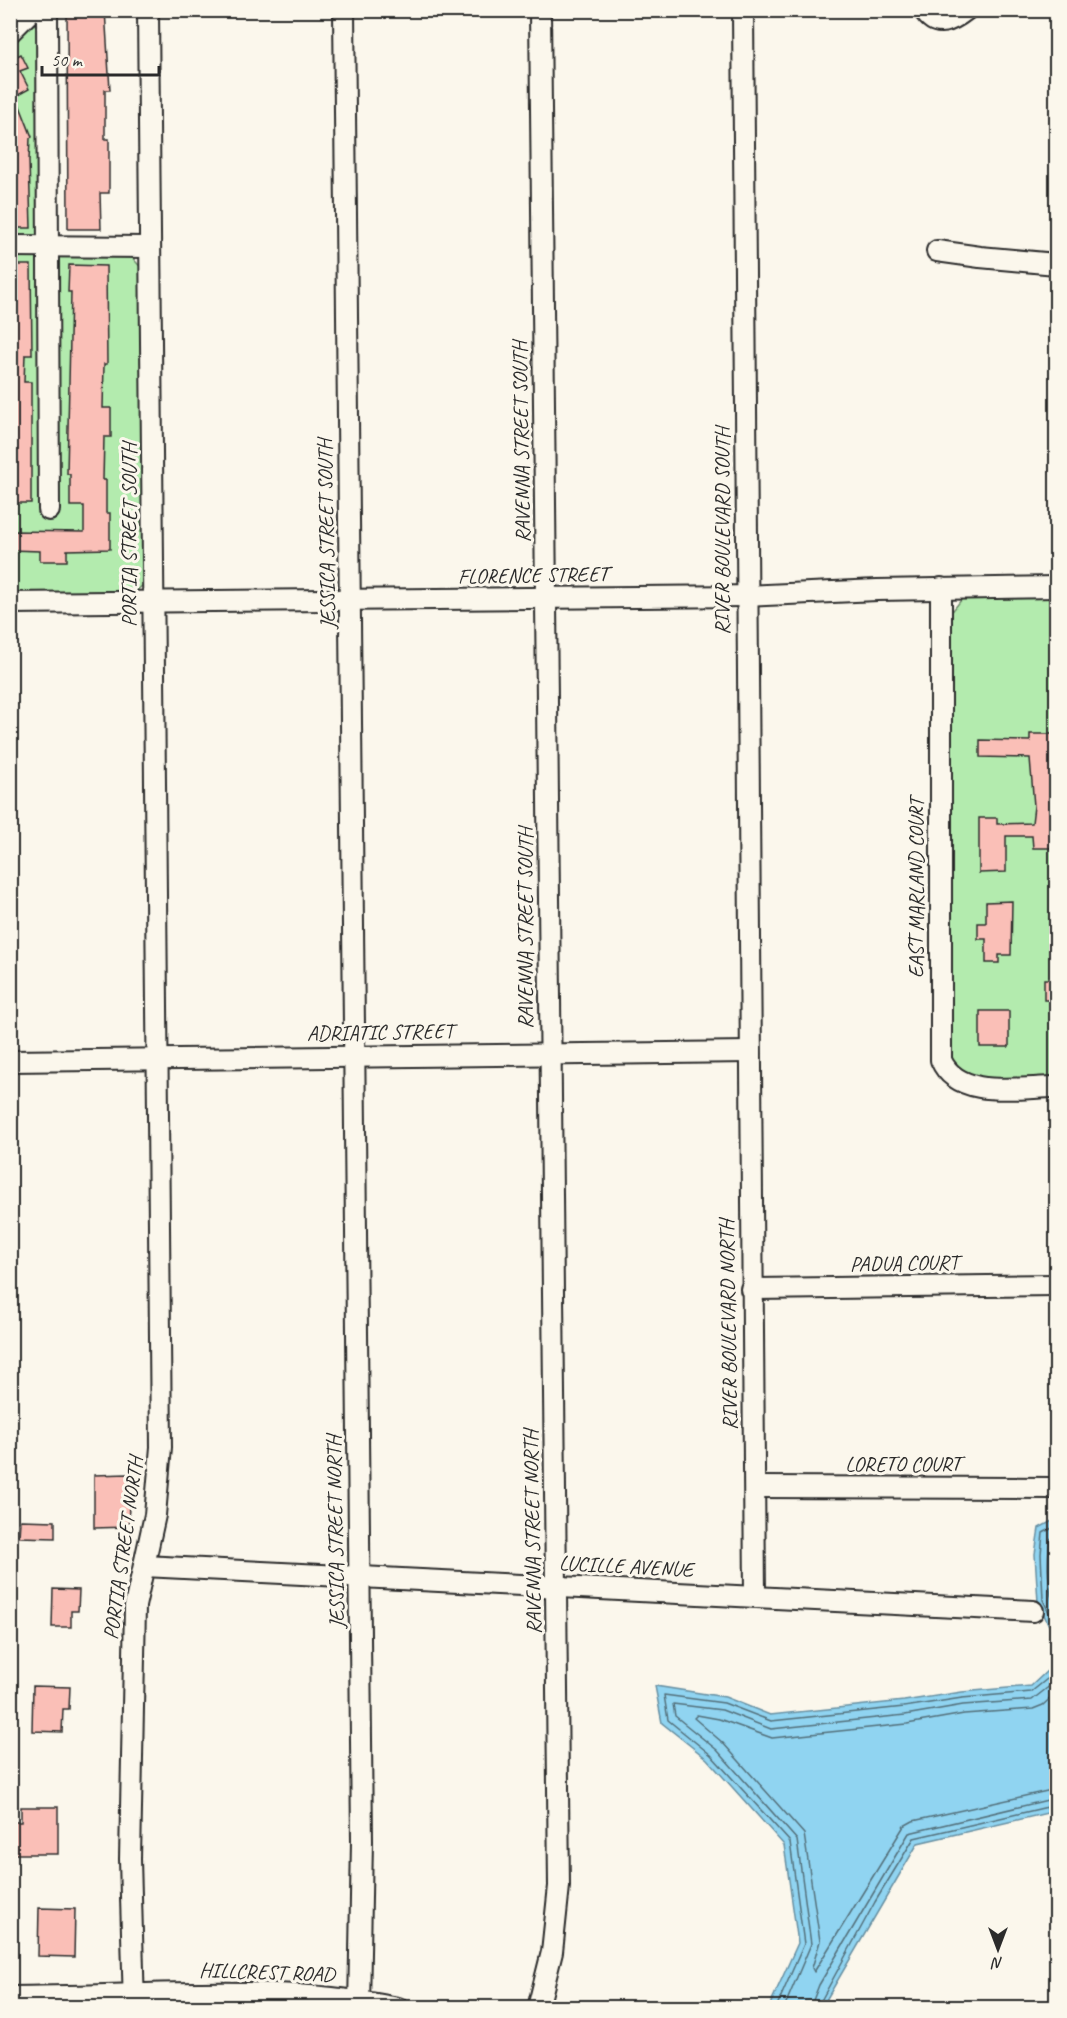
<svg xmlns="http://www.w3.org/2000/svg" width="1067" height="2018" viewBox="0 0 1067 2018" font-family="Caveat,sans-serif">
	<style>
		.green { fill: #b3ebae; stroke: #6f8b6c; stroke-width: 1.5 }
		.water { fill: #90d4f1; stroke: #6890a2; stroke-width: 1.5 }
		.lines { fill: none; stroke-linecap: round; stroke-linejoin: round }
		.shore { stroke: #536f7a; stroke-width: 1.5 }
		.building { fill: #fabfb7; stroke: #2b2b2b; stroke-width: 1.5 }
		.minor-casing { stroke: #2b2b2b; stroke-width: 24 }
		.minor { stroke: #fbf7ec; stroke-width: 20 }
		.labels { text-anchor: middle; stroke-width: 6; stroke-linejoin: round; paint-order: stroke }
		.street-label { font-size: 21px; fill: #2b2b2b; stroke: #fbf7ec }
	</style>
	<rect width="100%" height="100%" fill="#fbf7ec"/>
	<filter id="ink" filterUnits="userSpaceOnUse"><feTurbulence type="fractalNoise" baseFrequency=".0167" numOctaves="2"/><feDisplacementMap in="SourceGraphic" scale="12" xChannelSelector="R" yChannelSelector="G"/><feConvolveMatrix kernelMatrix="1 2 1 2 8 2 1 2 1" color-interpolation-filters="sRGB"/></filter>
	<g filter="url(#ink)">
		<g class="green">
			<polygon points="34,24 40,29 38,234 35,237 11,240 11,42"/>
			<polygon points="11,255 130,255 143,270 144,584 134,593 11,594"/>
			<polygon points="1056,597 1056,1079 972,1078 953,1063 950,1055 950,614 962,599"/>
		</g>
		<polygon class="water" points="1054,1520 1056,1811 918,1843 822,2007 769,2007 798,1943 784,1845 707,1759 662,1723 655,1686 725,1697 770,1715 904,1701 962,1692 1031,1686 1048,1670 1054,1654 1053,1634 1038,1602 1035,1554 1039,1528"/>
		<g class="lines">
			<g class="shore">
				<polyline points="1056,1526 1043,1533 1041,1554 1043,1600 1056,1627"/>
				<path d="M1056,1535L1050,1539C1047,1561 1047,1590 1056,1610"/>
				<polyline points="1056,1693 1043,1705 1033,1709 964,1714 907,1724 772,1738 719,1719 697,1715 694,1718 723,1743 804,1834 820,1941 812,1968 814,1972 904,1826 913,1821 1056,1789"/>
				<polyline points="776,2008 804,1944 790,1842 711,1755 668,1720 664,1695 724,1703 771,1721 904,1707 962,1698 1031,1692 1052,1675 1056,1665"/>
				<polyline points="784,2008 811,1944 797,1840 717,1750 675,1716 673,1704 722,1710 771,1729 905,1715 963,1705 1032,1700 1056,1681"/>
				<polyline points="810,2008 819,1985 909,1833 1056,1798"/>
				<polyline points="817,2008 875,1902 914,1838 1056,1805"/>
			</g>
		</g>
		<g class="building">
			<polygon points="67,10 105,10 110,90 105,90 105,139 109,139 109,193 100,193 101,229 68,229"/>
			<polygon points="10,52 13,58 21,54 28,68 20,71 29,89 16,96 32,137 30,138 29,161 31,228 10,228"/>
			<polygon points="10,265 31,265 32,355 25,355 24,382 31,382 31,503 10,503"/>
			<polygon points="69,265 106,266 107,364 104,364 103,408 111,408 111,437 104,437 103,480 106,480 106,513 110,513 110,549 67,550 67,561 40,561 40,551 10,550 10,531 84,532 84,506 70,506 70,474 67,474 71,292 68,292"/>
			<polygon points="1030,734 1056,734 1056,777 1050,777 1051,848 1033,848 1032,836 1006,836 1006,872 979,873 979,818 997,818 997,824 1032,823 1034,806 1030,758 980,757 980,740 1030,741"/>
			<polygon points="1012,901 1011,955 999,955 999,963 986,963 986,939 978,939 978,923 986,923 986,902"/>
			<rect x="1044" y="979" width="12" height="21"/>
			<rect x="980" y="1011" width="29" height="36"/>
			<polygon points="128,1474 129,1527 94,1528 94,1475"/>
			<polygon points="20,1520 55,1521 55,1538 19,1537"/>
			<polygon points="53,1589 79,1590 78,1611 71,1611 71,1627 52,1627"/>
			<polygon points="33,1686 70,1687 69,1709 63,1709 62,1732 32,1731"/>
			<polygon points="21,1807 58,1807 58,1854 10,1854 10,1822 21,1822"/>
			<polygon points="39,1908 75,1909 74,1957 38,1956"/>
		</g>
		<g class="lines">
			<g class="minor-casing">
				<g id="minor">
					<polyline points="47,10 49,510"/>
					<polyline points="344,10 362,1841 359,2008"/>
					<polyline points="743,10 755,1596"/>
					<path d="M924,10C936,30 952,21 966,10"/>
					<polyline points="10,32 32,10"/>
					<polyline points="10,246 150,247"/>
					<polyline points="937,251 980,257 1056,264"/>
					<path d="M941,588V1060C958,1100 1020,1087 1056,1087"/>
					<polyline points="10,603 746,596 877,590 1056,587"/>
					<polyline points="10,1061 750,1052"/>
					<polyline points="751,1289 1056,1285"/>
					<polyline points="755,1487 1051,1488"/>
					<polyline points="144,1566 1033,1611"/>
					<path d="M10,1997C139,1997 271,1982 398,2008"/>
					<polyline points="134,2008 130,1859 135,1606 155,1515 161,1447 148,10"/>
					<polyline points="538,2008 552,1952 559,1886 540,10"/>
				</g>
			</g>
			<use href="#minor" class="minor"/>
		</g>
	</g>
	<g class="labels">
		<g class="street-label">
			<text transform="translate(521 442) rotate(-91)" y="7">RAVENNA STREET SOUTH</text>
			<text transform="translate(722 531) rotate(-90)" y="7">RIVER BOULEVARD SOUTH</text>
			<text transform="translate(326 534) rotate(-91)" y="7">JESSICA STREET SOUTH</text>
			<text transform="translate(129 535) rotate(-90)" y="7">PORTIA STREET SOUTH</text>
			<text transform="translate(533 575) rotate(-1)" y="7">FLORENCE STREET</text>
			<text transform="translate(916 888) rotate(-90)" y="7">EAST MARLAND COURT</text>
			<text transform="translate(525 928) rotate(-90)" y="7">RAVENNA STREET SOUTH</text>
			<text transform="translate(380 1032) rotate(-1)" y="7">ADRIATIC STREET</text>
			<text transform="translate(904 1263) rotate(-1)" y="7">PADUA COURT</text>
			<text transform="translate(728 1325) rotate(-91)" y="7">RIVER BOULEVARD NORTH</text>
			<text x="903" y="1471">LORETO COURT</text>
			<text transform="translate(335 1532) rotate(-91)" y="7">JESSICA STREET NORTH</text>
			<text transform="translate(532 1532) rotate(-91)" y="7">RAVENNA STREET NORTH</text>
			<text transform="translate(123 1548) rotate(-82)" y="7">PORTIA STREET NORTH</text>
			<text transform="translate(626 1566) rotate(3)" y="7">LUCILLE AVENUE</text>
			<text transform="translate(267 1972) rotate(2)" y="7">HILLCREST ROAD</text>
		</g>
	</g>
	<rect width="1067" height="2018" fill="none" stroke="#fbf7ec" stroke-width="36"/>
	<rect x="18" y="18" width="1031" height="1982" fill="none" stroke="#2b2b2b" stroke-width="2" filter="url(#ink)"/>
	<g transform="translate(998 1949) rotate(180)" stroke="#fbf7ec" stroke-width="4.5" paint-order="stroke">
	<path d="M0-4.5L10 22L0 15L-10 22Z" fill="#2b2b2b"/>
	<text y="-9" font-size="16" font-weight="bold" text-anchor="middle" fill="#2b2b2b">N</text>
	</g>
	<path d="M42 66v9h117v-9" fill="none" stroke="#2b2b2b" stroke-width="3"/>
	<text x="51" y="66" font-size="18" fill="#2b2b2b" stroke="#fbf7ec" stroke-width="4.5" paint-order="stroke">50 m</text>
</svg>
